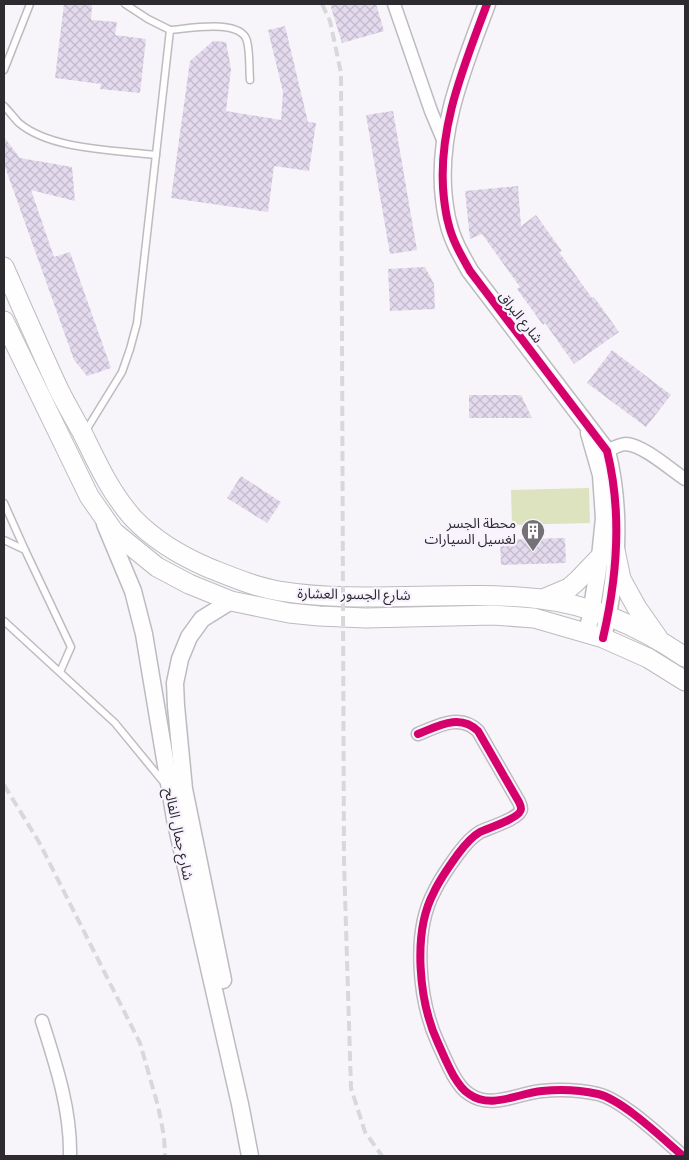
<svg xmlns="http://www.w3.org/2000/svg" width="689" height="1160" viewBox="0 0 689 1160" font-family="'PT Sans Narrow','Noto Sans Arabic',sans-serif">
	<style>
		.pitch { fill: #dde3bf }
		.building { fill: url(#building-cross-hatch) }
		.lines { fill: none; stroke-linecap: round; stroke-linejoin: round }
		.service-casing { stroke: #bdbbc0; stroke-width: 9 }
		.minor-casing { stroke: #bdbbc0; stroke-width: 15 }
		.tertiary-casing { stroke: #bdbbc0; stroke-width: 19 }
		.secondary-casing { stroke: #bdbbc0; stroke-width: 21 }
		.service { stroke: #fefefe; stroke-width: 6 }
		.minor { stroke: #fefefe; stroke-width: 12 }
		.tertiary { stroke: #fefefe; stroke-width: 16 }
		.secondary { stroke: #fefefe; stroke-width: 19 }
		.rail { stroke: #d8d8da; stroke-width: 4; stroke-dasharray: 10 5; stroke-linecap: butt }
		.cycleway-casing { stroke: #f7f2fd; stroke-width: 11 }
		.cycleway { stroke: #d6006c; stroke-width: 8 }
		.labels { text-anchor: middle; stroke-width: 4.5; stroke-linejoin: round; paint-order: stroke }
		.street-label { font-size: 14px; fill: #2d2b2f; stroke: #f7f2fd }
		.poi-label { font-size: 14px; fill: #2d2b2f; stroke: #f7f2fd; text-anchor: end }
	</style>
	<defs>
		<pattern id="building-cross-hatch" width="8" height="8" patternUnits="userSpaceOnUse" patternTransform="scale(1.25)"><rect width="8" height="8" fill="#e3daed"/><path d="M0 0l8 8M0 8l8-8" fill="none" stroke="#c3bbcc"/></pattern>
	</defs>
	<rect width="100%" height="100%" fill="#f7f5fa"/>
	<polygon class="pitch" points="589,488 590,523 512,525 511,490"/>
	<g class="building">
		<polygon points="64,4 92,4 91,20 117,22 115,35 146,39 140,93 100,89 101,84 55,78"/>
		<polygon points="330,4 376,4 384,31 342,43"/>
		<polygon points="285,26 308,122 316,123 309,171 274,166 268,212 171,198 190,61 213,41 226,42 231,69 226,111 281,120 283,92 268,30"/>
		<polygon points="393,111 417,250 390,254 366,115"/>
		<polygon points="4,137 20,158 72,167 75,201 31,190 54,257 70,252 111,368 87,376 74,360 4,164"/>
		<polygon points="518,186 521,226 536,215 562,251 559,252 592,298 594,297 619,332 574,364 545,323 543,325 517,289 520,287 482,234 470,239 465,191"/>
		<polygon points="425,267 434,284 435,309 390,311 388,269"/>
		<polygon points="612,350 671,395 646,427 587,383"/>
		<polygon points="469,395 521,395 532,418 469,418"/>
		<polygon points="241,476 281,502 267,523 227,498"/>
		<polygon points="565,538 566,563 501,565 500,540"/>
	</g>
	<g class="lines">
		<g class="service-casing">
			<g id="service">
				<path d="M170,30C187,29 241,18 247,41C250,53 249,67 250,80"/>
				<polyline points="4,70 30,4"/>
				<path d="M4,106C9,111 14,118 19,123C51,150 115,150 156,155"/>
				<polyline points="85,432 122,372 130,349 137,323 170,30 148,19 125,4"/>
				<polyline points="4,503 25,550"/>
				<polyline points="4,540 25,550 71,647 60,672"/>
				<polyline points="4,621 115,723 165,784"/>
			</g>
		</g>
		<g class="minor-casing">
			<g id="minor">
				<polyline points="394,4 431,111 444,142"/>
				<path d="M607,451C613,448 620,444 626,444C643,445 670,469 685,479"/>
				<path d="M418,734C438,726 460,713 478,731L519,802C520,804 521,806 521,809C521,818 488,828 480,832C471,837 464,846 458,854C450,865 440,879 434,892C412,933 419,1002 438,1043C445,1058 455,1085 469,1094C491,1110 518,1093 542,1091C561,1089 580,1090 598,1094C623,1100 663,1139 683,1156"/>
				<path d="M42,1021C56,1065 71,1110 70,1156"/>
			</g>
		</g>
		<g class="tertiary-casing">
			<g id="tertiary">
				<path d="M487,4C464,66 436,131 444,199C445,207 446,215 448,222C452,240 461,255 470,271L607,451C622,511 617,578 603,638"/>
				<polyline points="105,524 133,591 144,634 175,819 240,1104 250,1156"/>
				<polyline points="586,632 590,620 600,557 604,518 601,475 589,433"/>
				<polyline points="223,980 184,789 176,706 175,683 180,659 189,637 202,619 231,601"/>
			</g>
		</g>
		<g class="secondary-casing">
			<g id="secondary">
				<path d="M4,267C22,308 40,349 59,390C67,406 76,421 84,436C98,465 111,493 133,518C154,540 181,556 209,568C232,577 255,587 279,591C366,605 454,589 541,599C593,605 642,628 685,657"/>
				<polyline points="4,321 89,496 114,532 157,567 189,584 231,601 289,613 319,616 366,618 493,615 534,618 603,638 648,658 685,681"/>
				<polyline points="615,550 621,579 637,608 658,638"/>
				<polyline points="543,599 569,588 577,581 600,557"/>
			</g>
		</g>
		<use href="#service" class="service"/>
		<use href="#minor" class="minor"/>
		<use href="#tertiary" class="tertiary"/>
		<use href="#secondary" class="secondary"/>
		<g class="rail">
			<polyline points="322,4 330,21 341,73 344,862 351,1088 365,1132 382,1156"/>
			<polyline points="4,785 39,842 140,1043 158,1106 164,1136 165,1156"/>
		</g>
		<g class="cycleway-casing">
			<g id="cycleway">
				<path d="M487,4C464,66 436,131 444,199C445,207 446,215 448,222C452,240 461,255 470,271L607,451C622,511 617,578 603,638"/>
				<path d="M418,734C438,726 460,713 478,731L519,802C520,804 521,806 521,809C521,818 488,828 480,832C471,837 464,846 458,854C450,865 440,879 434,892C412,933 419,1002 438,1043C445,1058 455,1085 469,1094C491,1110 518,1093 542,1091C561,1089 580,1090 598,1094C623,1100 663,1139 683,1156"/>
			</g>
		</g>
		<use href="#cycleway" class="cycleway"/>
	</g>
	<defs>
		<g id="building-pin" transform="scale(1.25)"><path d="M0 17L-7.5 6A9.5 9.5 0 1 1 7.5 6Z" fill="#747276" stroke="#f7f2fd"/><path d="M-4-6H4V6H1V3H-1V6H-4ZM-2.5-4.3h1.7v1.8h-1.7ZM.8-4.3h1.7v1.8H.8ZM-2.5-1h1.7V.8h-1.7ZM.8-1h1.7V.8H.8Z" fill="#fff"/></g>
	</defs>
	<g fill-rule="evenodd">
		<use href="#building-pin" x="533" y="531"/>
	</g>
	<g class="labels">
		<g class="street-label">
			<text transform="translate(521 317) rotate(52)" y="5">شارع البراق</text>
			<text transform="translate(354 594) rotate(1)" y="5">شارع الجسور العشارة</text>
			<text transform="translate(179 834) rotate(78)" y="5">شارع جمال الفالح</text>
		</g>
		<g class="poi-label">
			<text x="516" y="528">محطة الجسر<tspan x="516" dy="16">لغسيل السيارات</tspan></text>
		</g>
	</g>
	<rect width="689" height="1160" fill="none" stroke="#2d2b2f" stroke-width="10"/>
</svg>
